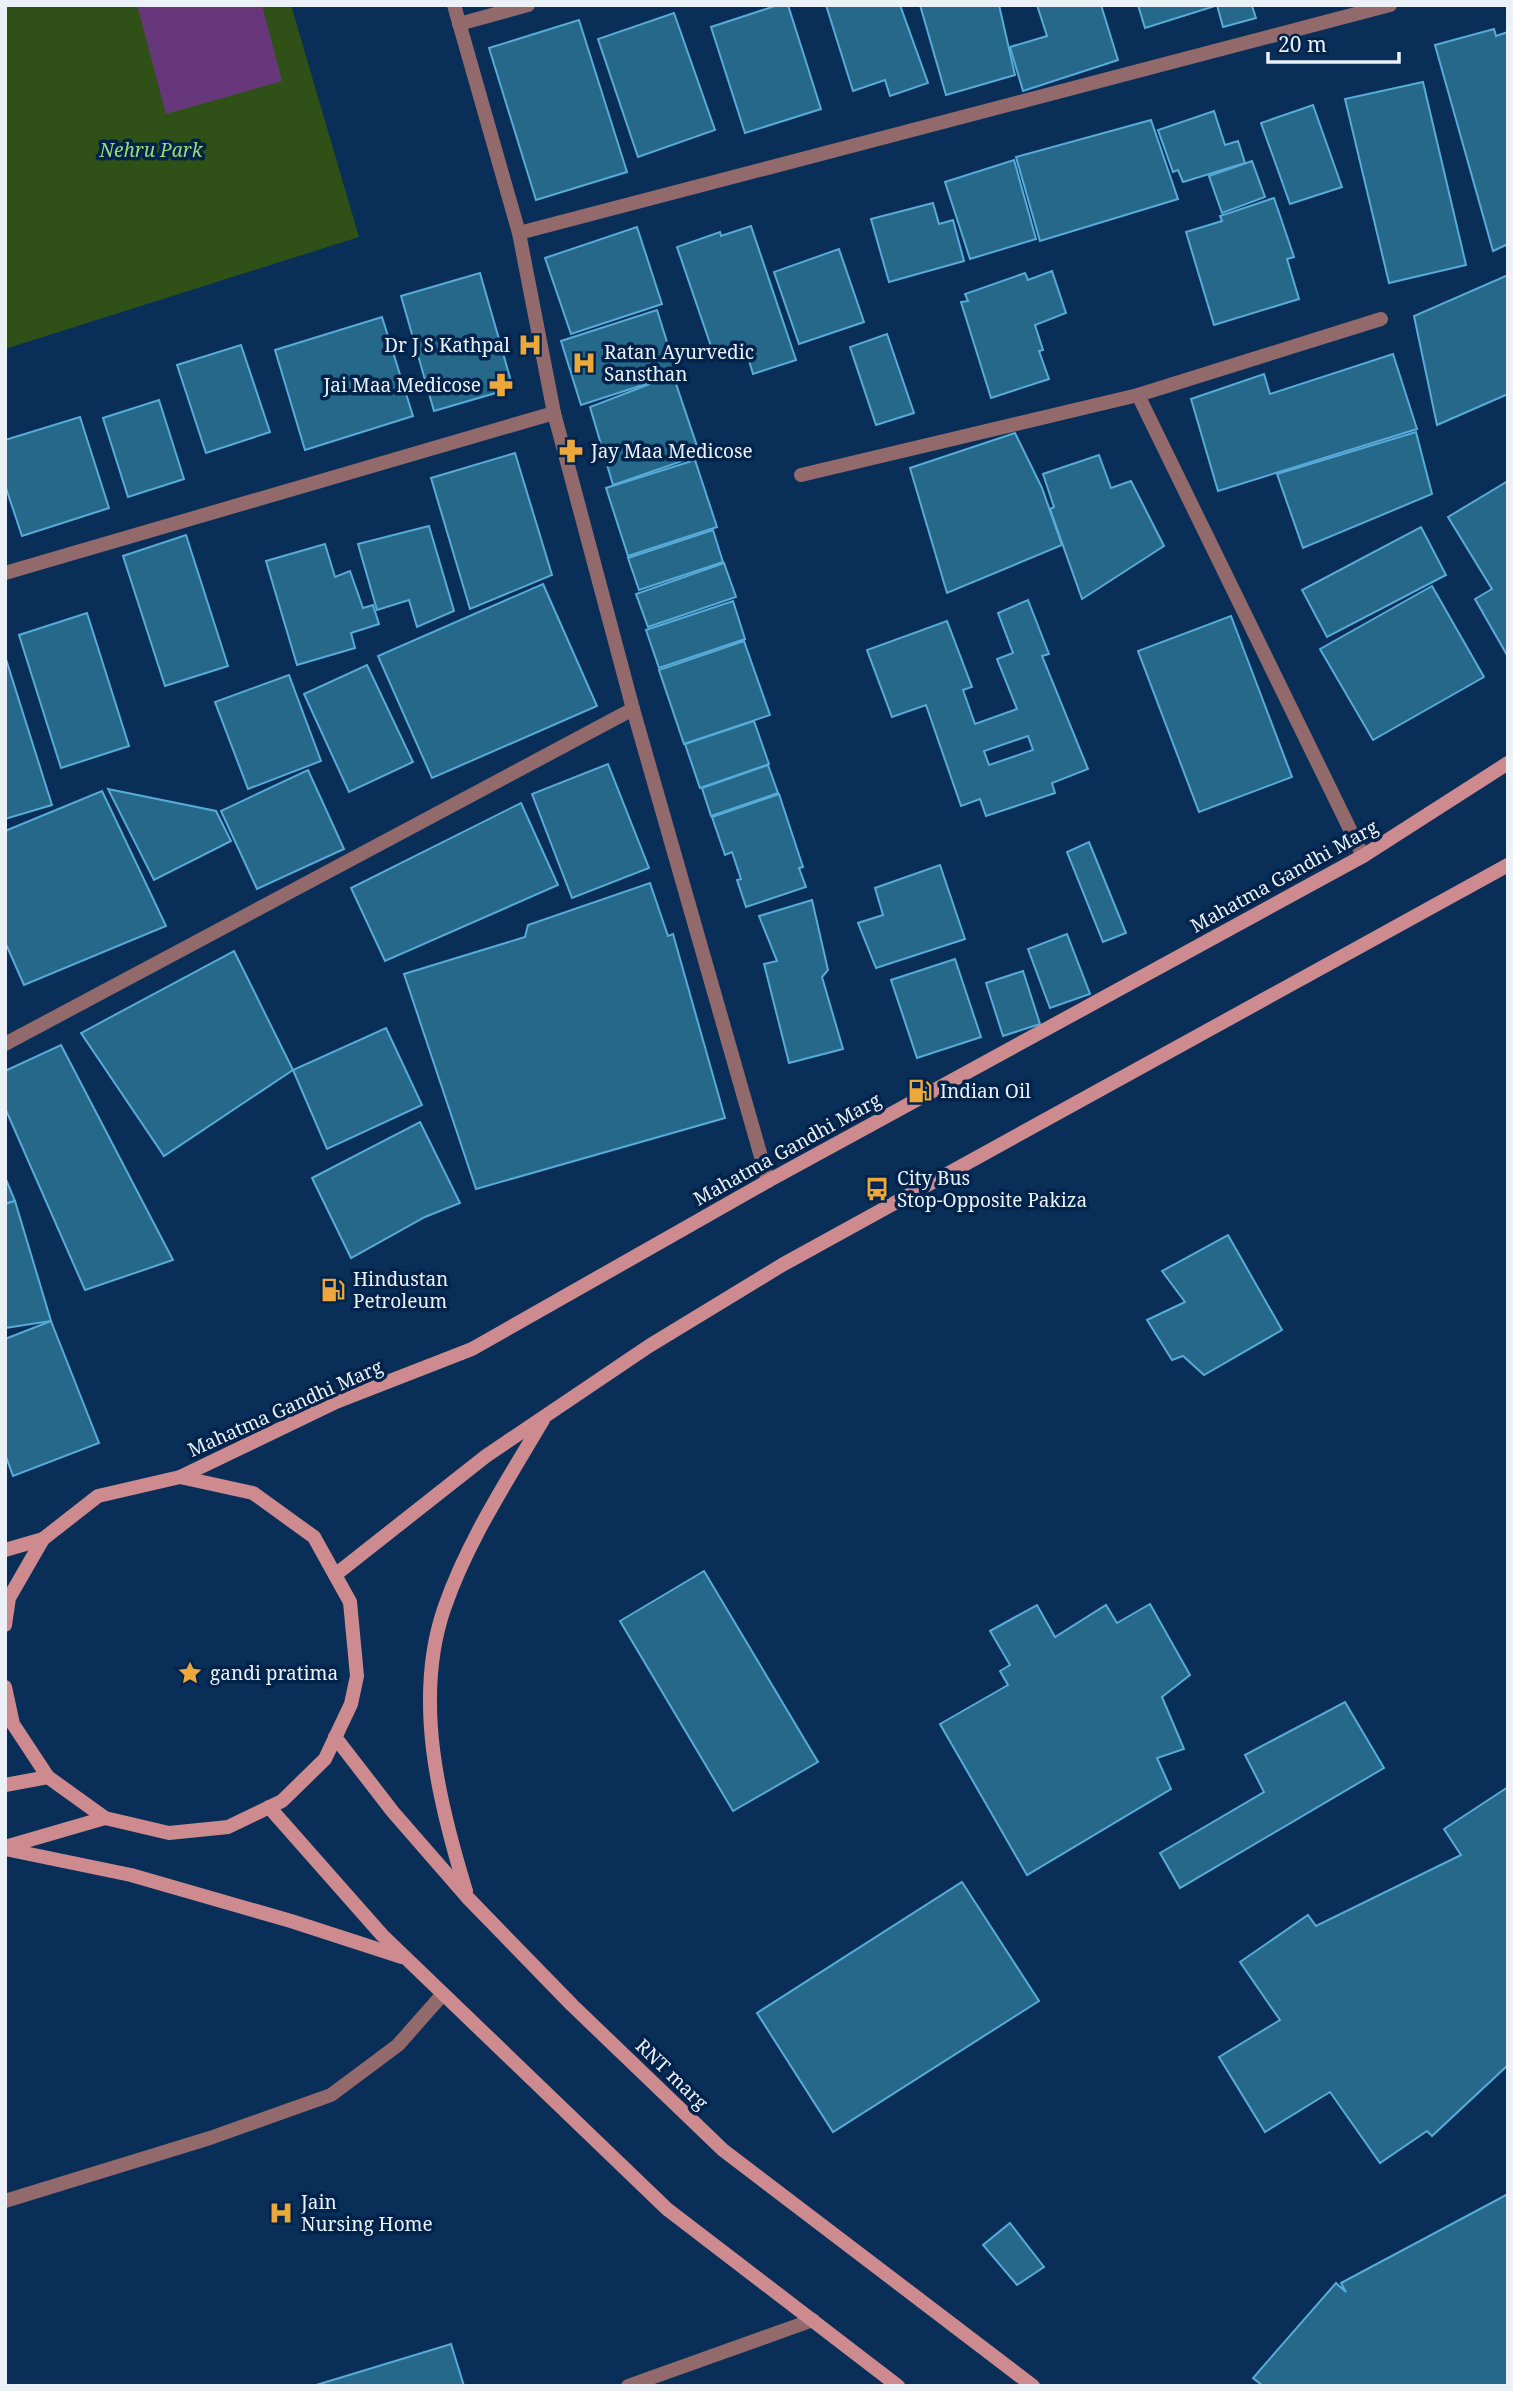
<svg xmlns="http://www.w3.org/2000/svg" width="1513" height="2391" viewBox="0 0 1513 2391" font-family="'Noto Serif',serif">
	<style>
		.green { fill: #2f5117 }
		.water { fill: #67377b }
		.building { fill: #266889; stroke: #57abd9; stroke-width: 2; fill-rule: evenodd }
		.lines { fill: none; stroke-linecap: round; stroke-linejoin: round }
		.lane { stroke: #936a6c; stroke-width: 14 }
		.street { stroke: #936a6c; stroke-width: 14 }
		.secondary { stroke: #cd8a8f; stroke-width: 14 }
		.labels { text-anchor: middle; stroke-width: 7; stroke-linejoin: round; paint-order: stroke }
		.park-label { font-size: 19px; font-style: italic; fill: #9ada73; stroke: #00234b }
		.poi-label { font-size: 19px; fill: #ecf1f8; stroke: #00234b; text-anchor: start }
		.street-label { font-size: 19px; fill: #ecf1f8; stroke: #00234b }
	</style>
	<rect width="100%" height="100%" fill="#092e57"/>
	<polygon class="green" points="5,5 291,5 359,237 5,349"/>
	<polygon class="water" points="137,5 262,5 282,81 166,114"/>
	<g class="building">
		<polygon points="778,5 788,5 821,109 745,133 711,27"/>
		<polygon points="826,5 900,5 928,83 890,96 885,80 853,91"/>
		<polygon points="920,5 999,5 1015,75 946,95"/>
		<polygon points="1037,5 1101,5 1118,60 1023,91 1010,47 1047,36"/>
		<polygon points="1138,5 1215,5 1215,6 1145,28"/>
		<polygon points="1217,5 1255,5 1252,6 1256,18 1223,27"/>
		<polygon points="674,13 715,130 638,157 598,39"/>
		<polygon points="579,20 627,172 536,200 489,48"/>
		<polygon points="1494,29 1496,36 1508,32 1508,244 1493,251 1435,45"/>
		<polygon points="1423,82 1466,265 1389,283 1345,99"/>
		<polygon points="1313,105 1342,187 1290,204 1261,123"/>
		<polygon points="1214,111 1225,145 1238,141 1245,163 1183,182 1178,170 1173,172 1158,130"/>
		<polygon points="1151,120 1178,199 1040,241 1016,157"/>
		<polygon points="1014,160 1036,239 970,259 945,182"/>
		<polygon points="1252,161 1265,197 1222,213 1209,176"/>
		<polygon points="1274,198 1294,257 1287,259 1299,299 1214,325 1186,232 1222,221 1220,216"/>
		<polygon points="933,203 939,224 953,220 964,261 889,282 871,219"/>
		<polygon points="751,226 796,360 753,374 744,344 714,355 677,247 720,232 721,236"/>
		<polygon points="637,227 662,304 571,334 545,258"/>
		<polygon points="839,249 864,322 799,344 774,272"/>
		<polygon points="1052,271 1066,313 1035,325 1043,350 1039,351 1049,379 991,398 961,302 968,301 965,294 1025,273 1028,280"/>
		<polygon points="480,273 513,388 434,411 401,296"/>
		<polygon points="1508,275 1508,394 1437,425 1414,316"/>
		<polygon points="657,310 677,374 581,405 561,341"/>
		<polygon points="382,317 413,416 305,450 275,350"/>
		<polygon points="887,334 914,413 876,425 850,347"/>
		<polygon points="241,345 270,432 206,453 177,365"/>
		<polygon points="1393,354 1417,429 1218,491 1191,399 1264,374 1270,394"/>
		<polygon points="673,375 700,455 613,485 590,407"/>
		<polygon points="159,400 184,479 128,497 103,418"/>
		<polygon points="80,417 109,508 22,536 5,485 5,440"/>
		<polygon points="1416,432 1432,494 1303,548 1277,474"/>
		<polygon points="1015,433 1042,488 1062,545 947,593 910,468"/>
		<polygon points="515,453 552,575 470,609 431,478"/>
		<polygon points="1099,455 1111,488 1131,481 1164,546 1082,599 1050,509 1054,507 1043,474"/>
		<polygon points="695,460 717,527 628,556 606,488"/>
		<polygon points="1508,481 1508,654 1507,655 1475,599 1492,589 1448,517"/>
		<polygon points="429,526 454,611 417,627 409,600 377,610 358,544"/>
		<polygon points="1421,527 1446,575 1327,637 1302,590"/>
		<polygon points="713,530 723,562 639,590 628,558"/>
		<polygon points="186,535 228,666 165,686 123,556"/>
		<polygon points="325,544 335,577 350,571 363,608 373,605 379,624 351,633 355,648 297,665 266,561"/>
		<polygon points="724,563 736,597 648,627 636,594"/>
		<polygon points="543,584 597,706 432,778 378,656"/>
		<polygon points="1432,586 1484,677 1373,740 1320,649"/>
		<path d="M1028,600L1049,654L1042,656L1088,769L1052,783L1055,793L986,816L980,799L961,806L926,705L892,717L867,650L947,621L972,687L963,690L975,724L1017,709L997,659L1013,653L998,613ZM1028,736L1033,750L989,765L984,751Z"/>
		<polygon points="733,601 745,639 659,668 646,630"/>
		<polygon points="87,613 129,746 61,768 19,635"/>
		<polygon points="1231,616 1292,777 1199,812 1138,651"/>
		<polygon points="744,641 770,715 684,744 659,670"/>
		<polygon points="5,656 52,805 5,819"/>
		<polygon points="367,665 413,762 349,792 304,694"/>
		<polygon points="289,675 321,761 248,789 215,702"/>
		<polygon points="754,721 769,764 700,788 685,744"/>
		<polygon points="608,764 649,868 572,898 532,794"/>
		<polygon points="768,765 778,793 711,816 702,788"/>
		<polygon points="308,770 344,849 257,889 221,811"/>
		<polygon points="108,789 216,811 231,841 154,880"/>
		<polygon points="102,791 166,926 24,985 5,942 5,831"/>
		<polygon points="779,794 803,867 799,868 806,887 746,907 737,880 741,879 732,852 725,855 712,817"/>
		<polygon points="521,803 558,885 385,961 351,888"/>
		<polygon points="1089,842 1126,933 1103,942 1067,852"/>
		<polygon points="940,865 965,939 876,968 858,923 883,915 875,888"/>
		<polygon points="650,883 668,936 673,934 725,1118 476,1189 404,974 525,937 528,925"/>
		<polygon points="812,900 828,970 822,977 843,1049 789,1063 764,964 777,961 759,916"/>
		<polygon points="1067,934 1090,994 1050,1008 1028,949"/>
		<polygon points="234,951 293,1070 164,1156 81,1033"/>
		<polygon points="955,959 981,1037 917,1058 891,980"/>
		<polygon points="1023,971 1040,1024 1003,1036 986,983"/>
		<polygon points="386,1028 422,1105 327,1149 293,1070"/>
		<polygon points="61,1045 173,1260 85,1290 5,1108 5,1071"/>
		<polygon points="420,1122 460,1203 425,1217 351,1258 312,1178"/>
		<polygon points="5,1177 15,1201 5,1204"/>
		<polygon points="15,1201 51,1321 5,1328 5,1204"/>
		<polygon points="1228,1235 1282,1330 1204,1375 1183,1356 1172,1360 1147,1320 1185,1302 1162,1271"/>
		<polygon points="51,1321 99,1443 13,1476 5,1454 5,1339"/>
		<polygon points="704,1571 818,1762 733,1811 620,1621"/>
		<polygon points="1150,1604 1190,1675 1162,1697 1184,1749 1157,1758 1171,1789 1027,1875 940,1724 1008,1685 1000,1671 1010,1665 990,1631 1037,1605 1055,1637 1106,1605 1117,1623"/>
		<polygon points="1345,1702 1384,1768 1180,1888 1160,1853 1264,1792 1245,1755"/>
		<polygon points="1508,1787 1508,2065 1432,2136 1427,2131 1380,2163 1330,2092 1265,2132 1219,2057 1280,2020 1240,1962 1308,1915 1316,1926 1461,1855 1444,1829"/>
		<polygon points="962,1882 1039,2001 833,2132 757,2013"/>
		<polygon points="1508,2194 1508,2386 1263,2386 1253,2378 1336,2283 1346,2292 1341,2283"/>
		<polygon points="1010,2223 1044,2267 1017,2285 983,2245"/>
		<polygon points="451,2344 464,2386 313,2386"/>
	</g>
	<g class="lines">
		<polyline class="lane" points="5,2201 210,2138 331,2095 398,2045 443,1994"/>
		<g class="street">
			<polyline points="454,5 519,233 554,413 633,709 768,1181"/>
			<polyline points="459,24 528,5"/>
			<polyline points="519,233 1390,5"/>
			<polyline points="1138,395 1363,856"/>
			<polyline points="801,475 1138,395 1381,319"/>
			<polyline points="5,573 554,413"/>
			<polyline points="5,1044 633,709"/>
			<polyline points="628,2386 813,2320"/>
		</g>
		<g class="secondary">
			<polyline points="180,1477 336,1402 472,1349 768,1181 1363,856 1508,763"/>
			<polyline points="5,1550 43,1539"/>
			<polyline points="335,1575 486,1456 649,1346 782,1265 1508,865"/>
			<polyline points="5,1625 9,1598 43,1539 98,1496 180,1477 253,1493 314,1537 350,1602 357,1676 351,1704 325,1759 282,1801 228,1827 169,1833 105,1818 48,1777 13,1724 5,1687"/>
			<polyline points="335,1737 393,1812 467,1897 572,2005 723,2150 1033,2386"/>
			<polyline points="5,1785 48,1777"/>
			<polyline points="269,1807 382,1935 667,2209 898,2386"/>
			<polyline points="5,1847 105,1818"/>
			<polyline points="5,1849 131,1875 291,1921 402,1957"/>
			<path d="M466,1891C439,1803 413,1700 444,1609C467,1542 507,1481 543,1420"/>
		</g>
	</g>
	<defs>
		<g id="hospital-bare" transform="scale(1.89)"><path d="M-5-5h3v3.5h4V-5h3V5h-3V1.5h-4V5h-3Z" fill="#eda83b" stroke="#00234b" stroke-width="2.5" paint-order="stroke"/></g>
		<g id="pharmacy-bare" transform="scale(1.89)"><path d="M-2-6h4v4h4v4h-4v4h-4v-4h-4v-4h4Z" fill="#eda83b" stroke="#00234b" stroke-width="2.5" paint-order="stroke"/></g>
		<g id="fuel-bare" transform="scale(1.89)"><path d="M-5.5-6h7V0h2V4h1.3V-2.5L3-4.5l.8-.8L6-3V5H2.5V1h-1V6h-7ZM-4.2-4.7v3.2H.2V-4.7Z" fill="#eda83b" stroke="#00234b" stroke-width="2.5" paint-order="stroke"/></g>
		<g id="bus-bare" transform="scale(1.89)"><path d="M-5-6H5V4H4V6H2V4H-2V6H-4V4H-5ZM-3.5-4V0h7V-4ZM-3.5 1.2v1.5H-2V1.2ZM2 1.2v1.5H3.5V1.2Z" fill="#eda83b" stroke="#00234b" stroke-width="2.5" paint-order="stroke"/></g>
		<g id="sight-bare" transform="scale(1.89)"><path d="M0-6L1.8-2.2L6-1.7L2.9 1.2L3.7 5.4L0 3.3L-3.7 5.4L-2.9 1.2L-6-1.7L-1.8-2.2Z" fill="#eda83b" stroke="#00234b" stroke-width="2.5" paint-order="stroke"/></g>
	</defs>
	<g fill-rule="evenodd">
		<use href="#hospital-bare" x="530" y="345"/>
		<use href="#hospital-bare" x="584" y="363"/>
		<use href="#pharmacy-bare" x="501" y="385"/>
		<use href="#pharmacy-bare" x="571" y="451"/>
		<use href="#fuel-bare" x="920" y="1091"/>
		<use href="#bus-bare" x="877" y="1189"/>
		<use href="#fuel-bare" x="333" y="1290"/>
		<use href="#sight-bare" x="190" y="1673"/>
		<use href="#hospital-bare" x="281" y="2213"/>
	</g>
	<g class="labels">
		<g class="park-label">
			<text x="151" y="157">Nehru Park</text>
		</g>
		<g class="poi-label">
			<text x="510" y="352" text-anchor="end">Dr J S Kathpal</text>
			<text x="604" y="359">Ratan Ayurvedic<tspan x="604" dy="22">Sansthan</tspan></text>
			<text x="481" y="392" text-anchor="end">Jai Maa Medicose</text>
			<text x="591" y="458">Jay Maa Medicose</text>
			<text x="940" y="1098">Indian Oil</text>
			<text x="897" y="1185">City Bus<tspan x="897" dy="22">Stop-Opposite Pakiza</tspan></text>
			<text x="353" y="1286">Hindustan<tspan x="353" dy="22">Petroleum</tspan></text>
			<text x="210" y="1680">gandi pratima</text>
			<text x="301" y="2209">Jain<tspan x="301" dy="22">Nursing Home</tspan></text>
		</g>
		<g class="street-label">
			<text transform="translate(1284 876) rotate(-29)" y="7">Mahatma Gandhi Marg</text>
			<text transform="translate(787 1149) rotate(-29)" y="7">Mahatma Gandhi Marg</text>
			<text transform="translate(285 1408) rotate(-24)" y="7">Mahatma Gandhi Marg</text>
			<text transform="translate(672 2074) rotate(44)" y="7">RNT marg</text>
		</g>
	</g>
	<rect width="1513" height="2391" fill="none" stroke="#ecf1f8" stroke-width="14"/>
	<path d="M1268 52v10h131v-10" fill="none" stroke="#ecf1f8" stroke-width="3.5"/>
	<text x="1278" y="52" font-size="21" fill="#ecf1f8" stroke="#00234b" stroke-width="5" paint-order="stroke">20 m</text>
</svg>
